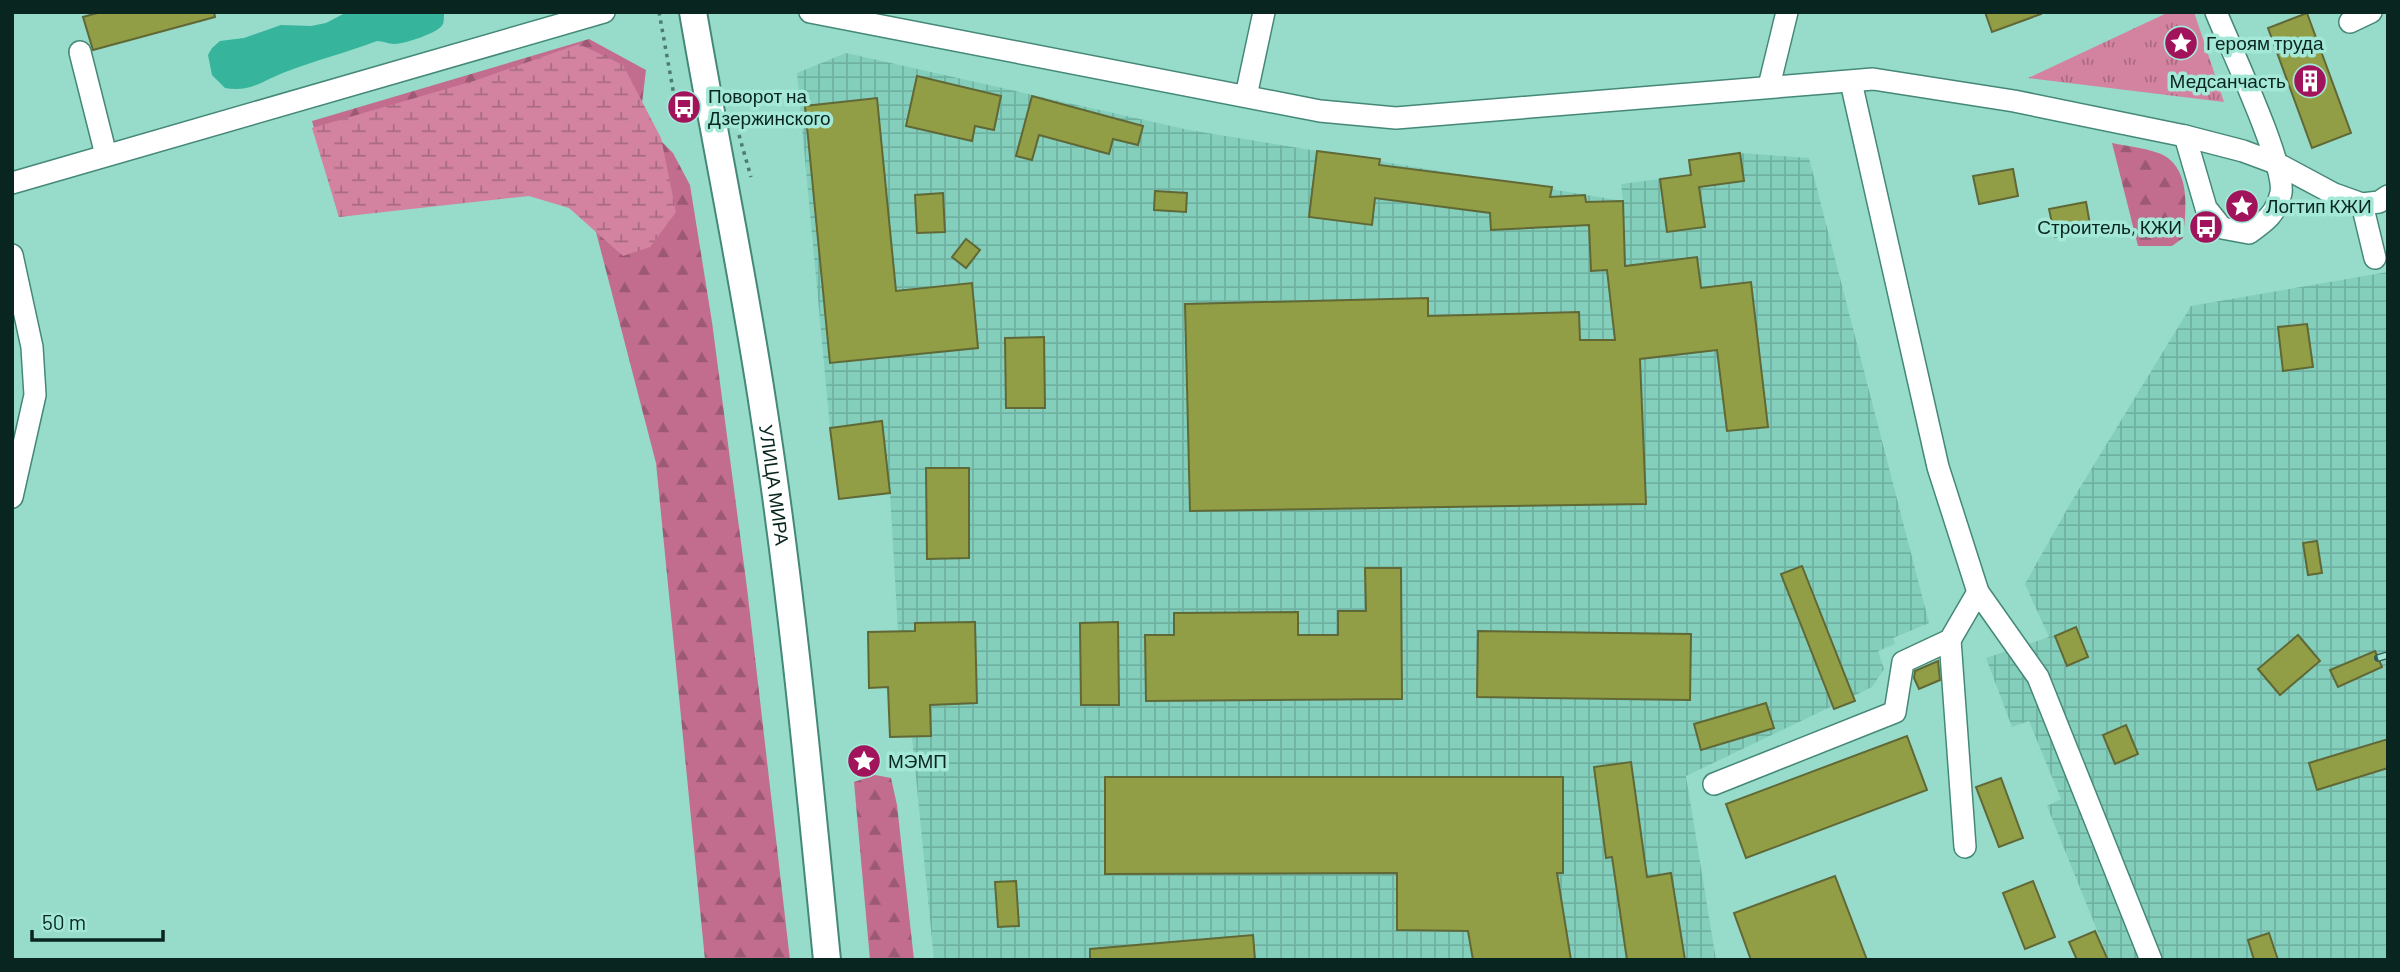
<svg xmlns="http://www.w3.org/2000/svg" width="2400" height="972" viewBox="0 0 2400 972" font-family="Barlow,sans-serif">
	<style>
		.industrial { fill: url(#industrial-grid) }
		.forest { fill: url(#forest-firs) }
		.wetland { fill: url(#wetland-marsh) }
		.park { fill: url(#park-tufts) }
		.water { fill: #36b49c }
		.building { fill: #919e46; stroke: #606836; stroke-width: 2 }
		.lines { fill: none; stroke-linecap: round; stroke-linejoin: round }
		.minor-casing { stroke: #458878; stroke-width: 24 }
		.major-casing { stroke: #458878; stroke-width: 30 }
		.path { stroke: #4c7c71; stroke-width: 3.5; stroke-dasharray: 3.5 5; stroke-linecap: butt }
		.minor { stroke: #fff; stroke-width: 21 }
		.major { stroke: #fff; stroke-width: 26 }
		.rail-casing { stroke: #365f56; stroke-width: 8 }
		.rail { stroke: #a4e8d7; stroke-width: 5; stroke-dasharray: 16; stroke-linecap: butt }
		.labels { text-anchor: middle; stroke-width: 7; stroke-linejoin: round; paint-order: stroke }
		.poi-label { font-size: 19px; fill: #08251f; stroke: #a4e8d7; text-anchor: start }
		.street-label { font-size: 19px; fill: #08251f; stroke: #a4e8d7 }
	</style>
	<defs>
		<pattern id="industrial-grid" width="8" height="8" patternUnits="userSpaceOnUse" patternTransform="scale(1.75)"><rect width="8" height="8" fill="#83cfbc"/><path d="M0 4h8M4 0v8" fill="none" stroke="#70b2a1"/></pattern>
		<pattern id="forest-firs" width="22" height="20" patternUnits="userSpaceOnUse" patternTransform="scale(1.75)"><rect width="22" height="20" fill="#c36d8e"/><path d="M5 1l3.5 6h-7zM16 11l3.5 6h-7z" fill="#9c5973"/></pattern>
		<pattern id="wetland-marsh" width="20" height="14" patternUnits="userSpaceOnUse" patternTransform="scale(1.75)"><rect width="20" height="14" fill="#d383a0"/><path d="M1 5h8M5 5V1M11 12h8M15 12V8" fill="none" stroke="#a96b82"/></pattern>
		<pattern id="park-tufts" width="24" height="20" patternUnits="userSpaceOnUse" patternTransform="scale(1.75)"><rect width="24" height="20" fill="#d383a0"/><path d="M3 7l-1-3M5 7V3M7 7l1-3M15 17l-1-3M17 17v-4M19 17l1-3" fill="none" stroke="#a96b82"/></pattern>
	</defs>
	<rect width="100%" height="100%" fill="#97dbca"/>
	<g class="industrial">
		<polygon points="846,53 1189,130 1623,201 1621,184 1691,175 1689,160 1740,153 1809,158 1929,623 1893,638 1895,644 1878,651 1884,669 1872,687 1686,776 1716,960 934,960 912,737 890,737 888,687 869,688 868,632 898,631 890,493 839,499 830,428 797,73"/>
		<polygon points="2388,272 2388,960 2109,960 2047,806 2061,799 2029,721 2012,727 1986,658 2049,637 2025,584 2070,504 2191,306"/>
	</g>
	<g class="forest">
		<polygon points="589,39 646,70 640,120 673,153 690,185 712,322 747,588 790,960 705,960 656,463 596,232 554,187 339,217 312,121"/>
		<path d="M2112,143C2126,146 2153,149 2165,156C2191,172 2186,212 2183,238L2172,246H2138Z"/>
		<polygon points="875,775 891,778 897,805 914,960 870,960 854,782"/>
	</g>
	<polygon class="wetland" points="579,44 623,65 661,138 676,212 650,247 623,256 569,208 529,196 339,217 312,128 477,80"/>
	<polygon class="park" points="2169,12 2194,12 2224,102 2028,78"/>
	<path class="water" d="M347,12H444C444,14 444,22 443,24C439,33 404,44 394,44C388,44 384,41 377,41C348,52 317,60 288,71C265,79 251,93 225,88L212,75L208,55L212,48L220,41L244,38L281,25L311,26L326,23Z"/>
	<g class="building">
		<polygon points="101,12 214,12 215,17 93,50 83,17"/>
		<polygon points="1985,12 2041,12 2041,14 1992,32"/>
		<polygon points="2307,13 2351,133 2312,148 2268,28"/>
		<polygon points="917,76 1001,96 994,130 975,126 972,141 906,126"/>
		<polygon points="1032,96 1143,126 1138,145 1113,139 1109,154 1039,135 1032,160 1016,156"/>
		<polygon points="877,98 896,291 972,283 978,348 830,363 805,106"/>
		<polygon points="1317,151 1380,159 1379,165 1552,187 1550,197 1585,195 1586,202 1623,201 1625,266 1697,257 1701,288 1751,282 1768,427 1727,431 1717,350 1640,359 1646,504 1190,511 1185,304 1428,298 1428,316 1579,312 1580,340 1615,340 1607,270 1591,271 1589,225 1491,230 1490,213 1375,198 1372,225 1309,217"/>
		<polygon points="1740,153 1744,181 1699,187 1705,227 1667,232 1660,179 1691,175 1689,160"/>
		<polygon points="2013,169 2018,196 1979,204 1973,176"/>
		<polygon points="1155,191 1187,193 1186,212 1154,210"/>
		<polygon points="943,193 945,232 917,233 915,195"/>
		<polygon points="2086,202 2091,230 2055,237 2049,209"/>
		<polygon points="966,239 980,250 966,268 952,257"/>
		<polygon points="2307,324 2313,367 2283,371 2278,327"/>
		<polygon points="1044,337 1045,408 1006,408 1005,338"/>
		<polygon points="882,421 890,493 839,499 830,428"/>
		<polygon points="926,468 969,468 969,558 927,559"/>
		<polygon points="2317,541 2322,573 2308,575 2303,543"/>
		<polygon points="1802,566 1855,701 1834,709 1781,574"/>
		<polygon points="1365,568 1401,568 1402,699 1146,701 1145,635 1174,635 1174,613 1298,612 1298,635 1338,635 1338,611 1366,611"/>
		<polygon points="975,622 977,703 930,705 931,736 890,737 888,687 869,688 868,632 915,631 915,623"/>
		<polygon points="1118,622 1119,705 1081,705 1080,623"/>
		<polygon points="2076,627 2088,657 2067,666 2055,636"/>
		<polygon points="1478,631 1691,634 1690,700 1477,697"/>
		<polygon points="2298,635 2320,661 2280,695 2258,669"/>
		<polygon points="2375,651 2382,667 2338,687 2330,670"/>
		<polygon points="1938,661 1940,680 1919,689 1914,678 1915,671"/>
		<polygon points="1766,703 1774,728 1701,750 1694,724"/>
		<polygon points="2126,725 2138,754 2115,764 2103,735"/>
		<polygon points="1907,736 1927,790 1746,858 1726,804"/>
		<polygon points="2388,739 2388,768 2317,790 2309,763"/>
		<polygon points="1631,762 1647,877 1671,873 1685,960 1627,960 1612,857 1606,858 1594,767"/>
		<polygon points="1105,777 1563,777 1563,873 1557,873 1571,960 1473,960 1468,931 1397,930 1397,873 1105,874"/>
		<polygon points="2001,778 2023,838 1999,847 1976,787"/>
		<polygon points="1835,876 1867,960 1751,960 1734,913"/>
		<polygon points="1016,881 1019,926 998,927 995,882"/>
		<polygon points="2033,881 2055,937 2025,949 2003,893"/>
		<polygon points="2095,931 2108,960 2077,960 2069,942"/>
		<polygon points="2269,933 2278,960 2254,960 2248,940"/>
		<polygon points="1253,935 1255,960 1090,960 1090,949"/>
	</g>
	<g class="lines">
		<g class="minor-casing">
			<g id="minor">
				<polyline points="810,12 1320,111 1396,118 1873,79 2014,101 2185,136 2243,151 2278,164 2334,194 2362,204 2379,202 2388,196"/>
				<polyline points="2350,22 2371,12"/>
				<polyline points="80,52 106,155"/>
				<polyline points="1851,82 1938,467 1978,592 2038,677 2151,960"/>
				<polyline points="1769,86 1787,12"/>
				<polyline points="1246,96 1264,12"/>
				<path d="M2185,136L2206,208L2222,228L2249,233C2266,221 2276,214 2281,193C2286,165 2229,45 2216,12"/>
				<polyline points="12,183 604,12"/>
				<polyline points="2362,204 2375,258"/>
				<polyline points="12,255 32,347 35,395 12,497"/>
				<polyline points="1950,640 1965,847"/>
				<polyline points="1714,784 1895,712 1903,662 1950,640 1978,592"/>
			</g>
		</g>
		<g class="major-casing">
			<g id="major">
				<path id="s1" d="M693,12C716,146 744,279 764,413C792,595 809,777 827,960"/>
			</g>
		</g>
		<g class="path">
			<polyline points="659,12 679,123"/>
			<polyline points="739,135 751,177"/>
		</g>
		<use href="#minor" class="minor"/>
		<use href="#major" class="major"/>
		<g class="rail-casing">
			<polyline id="rail" points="2378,658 2388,655"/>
		</g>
		<use href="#rail" class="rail"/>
	</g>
	<defs>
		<g id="sight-disc" transform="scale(1.75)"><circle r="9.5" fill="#a1145c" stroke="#a4e8d7"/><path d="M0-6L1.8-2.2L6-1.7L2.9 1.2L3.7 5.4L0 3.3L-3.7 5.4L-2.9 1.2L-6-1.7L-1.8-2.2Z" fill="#fff"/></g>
		<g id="building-disc" transform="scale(1.75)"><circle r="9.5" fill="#a1145c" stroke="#a4e8d7"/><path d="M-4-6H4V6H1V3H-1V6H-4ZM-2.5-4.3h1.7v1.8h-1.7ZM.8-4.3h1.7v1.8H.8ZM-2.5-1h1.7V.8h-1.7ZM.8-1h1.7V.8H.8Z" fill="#fff"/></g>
		<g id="bus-disc" transform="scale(1.75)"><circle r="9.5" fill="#a1145c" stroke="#a4e8d7"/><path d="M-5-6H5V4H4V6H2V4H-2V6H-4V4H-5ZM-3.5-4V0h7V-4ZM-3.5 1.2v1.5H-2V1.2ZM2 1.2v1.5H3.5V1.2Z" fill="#fff"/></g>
	</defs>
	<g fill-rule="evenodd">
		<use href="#sight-disc" x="2181" y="43"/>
		<use href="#building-disc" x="2310" y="81"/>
		<use href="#bus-disc" x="684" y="107"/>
		<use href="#sight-disc" x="2242" y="206"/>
		<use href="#bus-disc" x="2206" y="227"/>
		<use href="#sight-disc" x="864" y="761"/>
	</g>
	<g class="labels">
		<g class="poi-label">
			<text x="2206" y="50">Героям труда</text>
			<text x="2286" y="88" text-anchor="end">Медсанчасть</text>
			<text x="708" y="103">Поворот на<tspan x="708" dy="22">Дзержинского</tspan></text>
			<text x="2266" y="213">Логтип КЖИ</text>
			<text x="2182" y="234" text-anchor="end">Строитель, КЖИ</text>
			<text x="888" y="768">МЭМП</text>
		</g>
		<g class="street-label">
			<text dy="7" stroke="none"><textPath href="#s1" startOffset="480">УЛИЦА МИРА</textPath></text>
		</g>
	</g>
	<rect width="2400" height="972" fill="none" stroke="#08251f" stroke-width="28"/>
	<path d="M32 930v10h131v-10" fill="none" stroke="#08251f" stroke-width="3.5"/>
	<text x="42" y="930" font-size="21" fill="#08251f" stroke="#a4e8d7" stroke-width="5" paint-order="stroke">50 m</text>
</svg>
